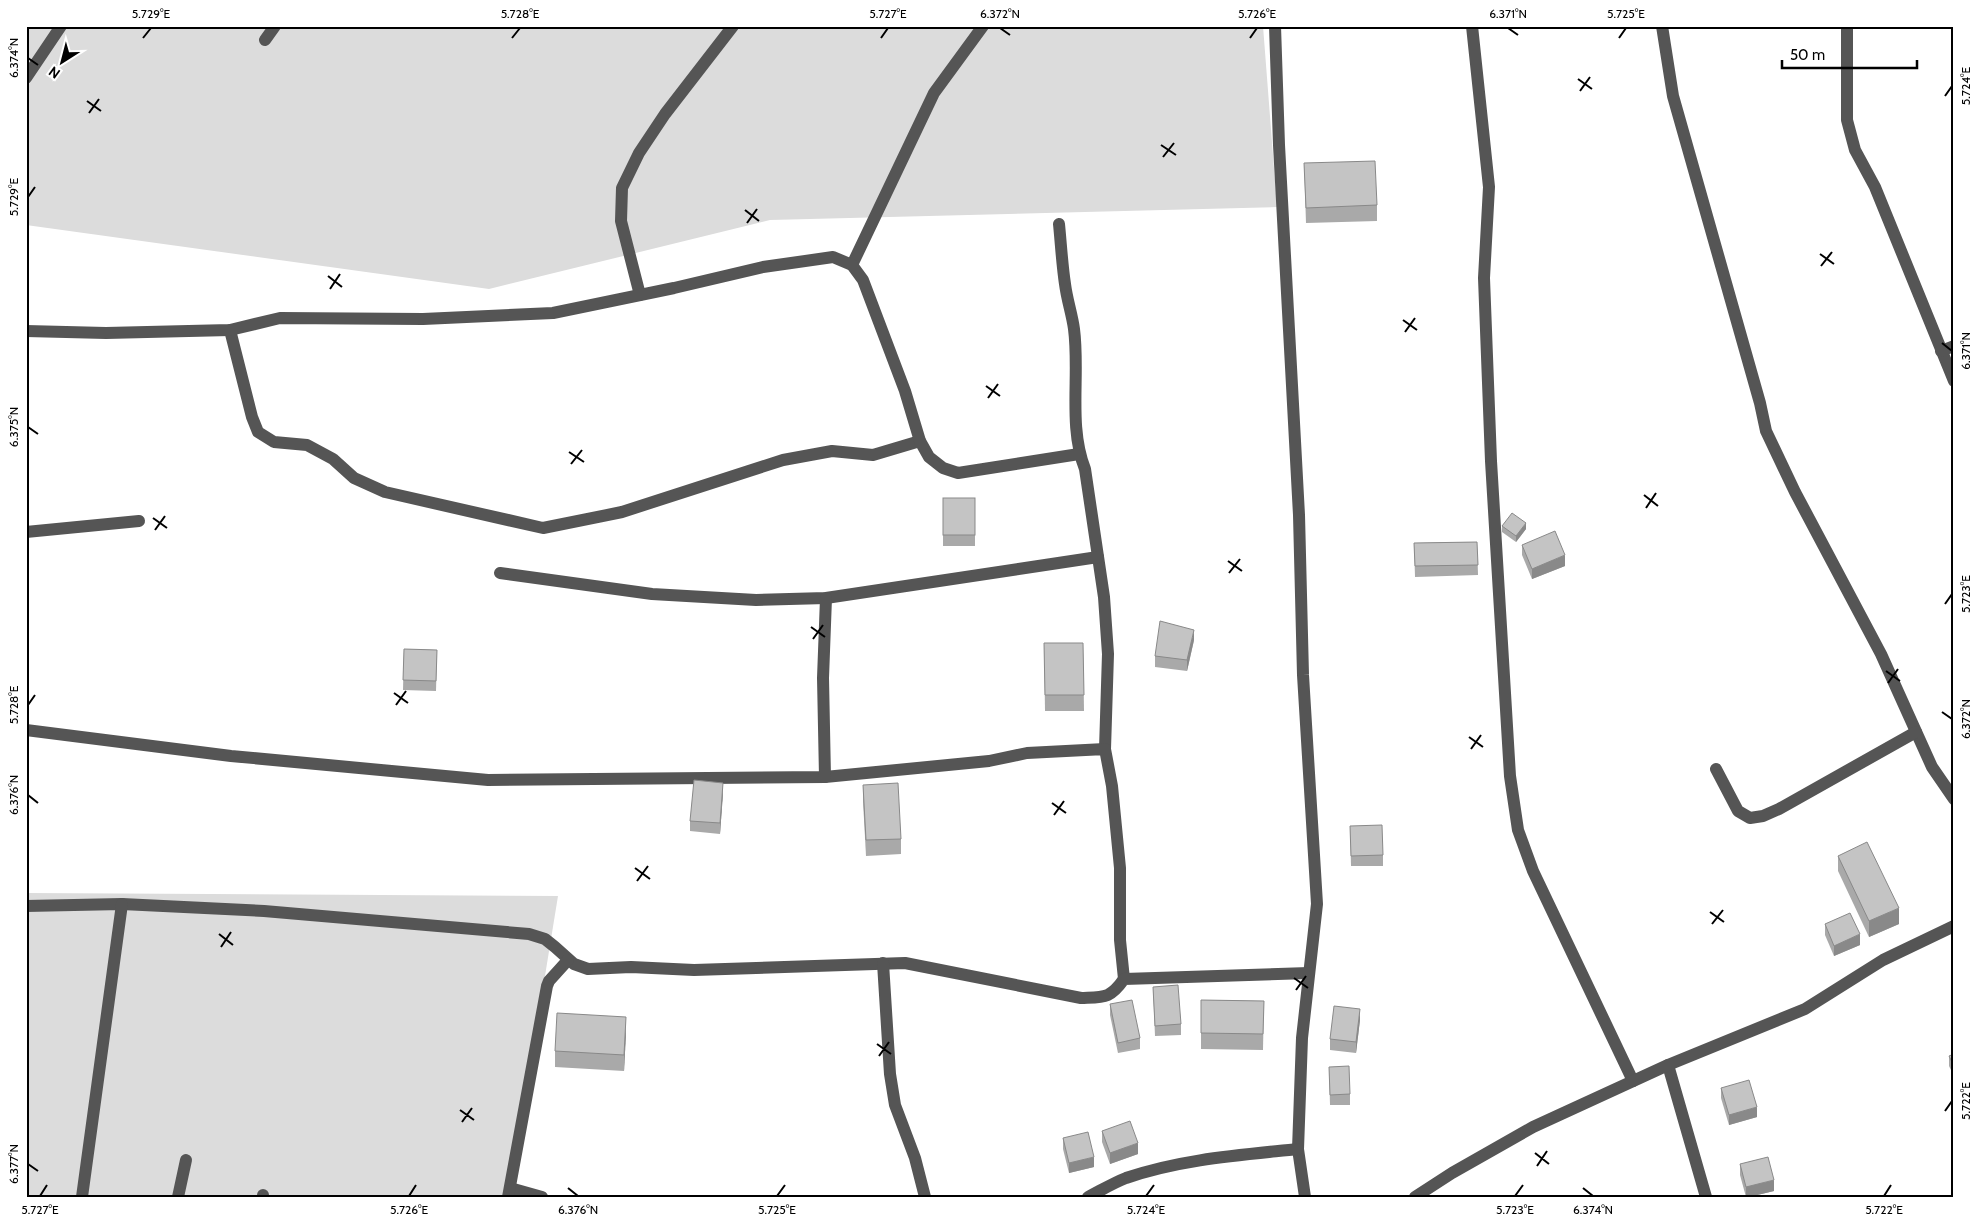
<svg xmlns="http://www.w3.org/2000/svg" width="1980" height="1223" viewBox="0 0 1980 1223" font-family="Cabin,sans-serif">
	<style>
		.green { fill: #dcdcdc }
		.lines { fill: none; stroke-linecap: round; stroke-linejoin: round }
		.minor { stroke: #555; stroke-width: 12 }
		.wall { fill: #a9a9a9 }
		.shaded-wall { fill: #898989 }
		.building { fill: #c4c4c4; stroke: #898989 }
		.ticks { fill: none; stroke: #000; stroke-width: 2 }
		.neatline { fill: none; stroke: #000; stroke-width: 2 }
		.ticks-label { font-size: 12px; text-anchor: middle; fill: #000 }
	</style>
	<rect width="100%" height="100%" fill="#fff"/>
	<g class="green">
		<polygon points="26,26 1263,26 1277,207 770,220 489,289 26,225"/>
		<polygon points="26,893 558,896 509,1197 26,1197"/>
	</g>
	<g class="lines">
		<g class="minor">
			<polyline points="1275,26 1279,145 1299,515 1303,675 1317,904 1302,1038 1298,1149 1305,1197"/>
			<polyline points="1472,26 1489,187 1484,278 1491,461 1510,776 1518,830 1533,871 1633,1081"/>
			<polyline points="1662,26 1673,96 1760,403 1766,431 1795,492 1881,654 1932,767 1954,799"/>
			<polyline points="1847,26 1847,120 1855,150 1875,187 1954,381"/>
			<polyline points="265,40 275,26"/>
			<polyline points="26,78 61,26"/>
			<path d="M1059,224C1061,244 1062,264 1065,284C1067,300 1072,314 1074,329C1080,375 1068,426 1085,469L1104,597L1108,654L1105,749"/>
			<polyline points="852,265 934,93 983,26"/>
			<polyline points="640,295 621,221 622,188 639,153 665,114 733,26"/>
			<polyline points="230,330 252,417 258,432 274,442 307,445 333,459 354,478 385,492 543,528 622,512 783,460 832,451 873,455 920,441"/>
			<polyline points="26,331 106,333 230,330 280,318 423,319 553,313 674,288 763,267 833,257 852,265 863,280 905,391 920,441 929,457 943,468 958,473 1079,454"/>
			<polyline points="1941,351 1954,346"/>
			<polyline points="26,532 139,521"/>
			<polyline points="500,573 652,594 756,600 826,598 1098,557"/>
			<polyline points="26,730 231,756 488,780 825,777 989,761 1027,753 1105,749 1112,786 1120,868 1120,940 1124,979"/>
			<polyline points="1716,769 1738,811 1750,818 1763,816 1779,809 1916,732"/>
			<polyline points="825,777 823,678 826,598"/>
			<path d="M26,906L122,904L264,911L529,934L545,939L555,947L574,964L588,969L631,967L694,970L905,963L1081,998C1104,997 1110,999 1124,979L1309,973"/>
			<polyline points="883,963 890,1074 895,1105 915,1158 925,1197"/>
			<polyline points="1668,1065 1706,1197"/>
			<polyline points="510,1188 542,1197"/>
			<polyline points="82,1197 122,904"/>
			<polyline points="178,1197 186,1160"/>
			<polyline points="263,1197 263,1195"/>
			<polyline points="508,1197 547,986 549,981 568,960"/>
			<path d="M1088,1197C1100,1191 1113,1183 1126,1178C1181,1159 1241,1155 1298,1149"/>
			<polyline points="1415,1197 1452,1173 1533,1127 1668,1065 1805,1009 1883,960 1954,926"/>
		</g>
	</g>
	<g class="wall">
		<polygon points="1304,163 1377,205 1377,221 1306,223"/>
		<rect x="943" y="498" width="32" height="48"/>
		<polygon points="1502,526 1526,529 1516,542 1502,532"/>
		<polygon points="1477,542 1478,575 1415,577 1414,543"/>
		<polygon points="1522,545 1565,566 1532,579 1522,555"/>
		<polygon points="1194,640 1187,671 1155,667 1155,656"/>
		<polygon points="1044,643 1083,643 1084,711 1045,711"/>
		<polygon points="404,649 437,650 436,691 403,690"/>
		<polygon points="863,785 901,839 901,854 866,856 863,801"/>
		<polygon points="723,793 720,834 690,831 690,821"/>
		<polygon points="1350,826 1383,855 1383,866 1351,866"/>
		<polygon points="1838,856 1899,924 1869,937 1838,871"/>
		<polygon points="1825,924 1860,945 1834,956 1825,935"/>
		<polygon points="1153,987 1181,1024 1181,1035 1155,1036"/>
		<polygon points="1201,1000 1264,1001 1263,1050 1201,1049"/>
		<polygon points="1110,1004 1140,1038 1140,1049 1118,1053 1110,1015"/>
		<polygon points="1360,1020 1356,1053 1330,1050 1330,1039"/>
		<polygon points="626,1033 624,1071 555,1067 555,1051"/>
		<polygon points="1954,1054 1954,1076 1949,1066 1949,1056"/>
		<polygon points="1329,1067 1350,1094 1350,1105 1330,1105"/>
		<polygon points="1721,1088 1757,1117 1729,1125 1721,1098"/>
		<polygon points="1102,1131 1138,1154 1110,1164 1102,1142"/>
		<polygon points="1063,1138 1094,1167 1069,1173 1063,1149"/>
		<polygon points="1740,1164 1774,1191 1749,1197 1746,1197 1740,1175"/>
	</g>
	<g class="shaded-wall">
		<polygon points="1526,523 1526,529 1516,542 1516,536"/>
		<polygon points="1565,555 1565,566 1532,579 1532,569"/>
		<polygon points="1194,630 1194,640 1187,671 1187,660"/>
		<polygon points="723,783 723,793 720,834 720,823"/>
		<polygon points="1899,908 1899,924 1869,937 1869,921"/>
		<polygon points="1860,934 1860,945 1834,956 1834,946"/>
		<polygon points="1360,1009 1360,1020 1356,1053 1356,1042"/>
		<polygon points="626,1017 626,1033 624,1071 624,1055"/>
		<polygon points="1757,1107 1757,1117 1729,1125 1729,1115"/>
		<polygon points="1138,1143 1138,1154 1110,1164 1110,1153"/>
		<polygon points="1094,1157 1094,1167 1069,1173 1069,1163"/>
		<polygon points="1774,1180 1774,1191 1749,1197 1746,1197 1746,1187"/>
	</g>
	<g class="building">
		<polygon points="1375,161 1377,205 1306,208 1304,163"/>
		<rect x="943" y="498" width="32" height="37"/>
		<polygon points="1512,513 1526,523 1516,536 1502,526"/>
		<polygon points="1555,531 1565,555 1532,569 1522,545"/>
		<polygon points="1477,542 1478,565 1415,566 1414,543"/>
		<polygon points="1160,621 1194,630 1187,660 1155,656"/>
		<polygon points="1044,643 1083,643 1084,695 1045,695"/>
		<polygon points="404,649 437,650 436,681 403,680"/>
		<polygon points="694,780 723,783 720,823 690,821"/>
		<polygon points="898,783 901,839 866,840 863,785"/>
		<polygon points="1382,825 1383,855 1351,856 1350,826"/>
		<polygon points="1867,842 1899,908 1869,921 1838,856"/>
		<polygon points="1850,913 1860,934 1834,946 1825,924"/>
		<polygon points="1178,985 1181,1024 1155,1026 1153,987"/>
		<polygon points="1132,1000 1140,1038 1118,1043 1110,1004"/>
		<polygon points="1201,1000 1264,1001 1263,1034 1201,1033"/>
		<polygon points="1334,1006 1360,1009 1356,1042 1330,1039"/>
		<polygon points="557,1013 626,1017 624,1055 555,1051"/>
		<polygon points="1954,1054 1954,1066 1949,1056"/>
		<polygon points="1349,1066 1350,1094 1330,1095 1329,1067"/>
		<polygon points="1749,1080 1757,1107 1729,1115 1721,1088"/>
		<polygon points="1130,1121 1138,1143 1110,1153 1102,1131"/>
		<polygon points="1088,1132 1094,1157 1069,1163 1063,1138"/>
		<polygon points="1768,1157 1774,1180 1746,1187 1740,1164"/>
	</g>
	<path class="ticks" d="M1000,28L1010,35M1508,28L1518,35M143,38L151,28M512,38L520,28M881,38L888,28M1250,38L1257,28M1619,38L1626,28M28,58L38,65M1578,79L1592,89M1580,91L1590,77M1945,96L1952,86M87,101L101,111M89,113L99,99M1161,145L1176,155M1163,157L1174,143M28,197L35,187M745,210L759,221M747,223L757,209M1820,254L1834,264M1821,266L1832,252M328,276L342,287M330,289L340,274M1403,320L1417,330M1405,332L1415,318M1942,343L1952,351M986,386L1000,396M988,398L998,384M28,427L38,434M569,452L584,462M571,464L582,450M1644,495L1658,506M1646,508L1656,493M153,518L167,528M155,530L165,516M1228,561L1242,571M1229,573L1240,559M1945,604L1952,594M811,627L825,637M813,639L823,625M1886,671L1900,681M1888,683L1898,669M394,693L408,703M28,705L35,695M396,705L406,691M1942,712L1952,719M1469,737L1483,747M1471,749L1481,735M28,795L38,803M1052,803L1066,813M1054,815L1064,801M635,868L650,879M637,881L648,866M1710,912L1724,922M1712,924L1723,910M219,934L233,945M221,947L231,932M1294,978L1308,988M1296,990L1306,976M877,1044L891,1054M879,1056L889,1042M460,1110L474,1120M1945,1111L1952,1101M462,1122L472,1108M1535,1153L1549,1164M28,1164L38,1171M1537,1166L1547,1151M568,1188L578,1196M1583,1188L1593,1196M40,1196L47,1185M409,1196L416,1185M777,1196L785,1185M1146,1196L1154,1185M1515,1196L1523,1185M1884,1196L1891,1185"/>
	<rect width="1980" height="1223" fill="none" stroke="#ffffff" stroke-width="55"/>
	<g transform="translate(62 62) rotate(216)" stroke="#ffffff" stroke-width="4" paint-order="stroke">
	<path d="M0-4L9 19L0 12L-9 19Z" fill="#000000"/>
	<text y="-8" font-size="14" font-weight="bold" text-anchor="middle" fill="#000000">N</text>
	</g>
	<path d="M1782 60v8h135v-8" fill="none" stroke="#000000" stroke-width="2.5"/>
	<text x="1790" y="60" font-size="15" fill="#000000" stroke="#ffffff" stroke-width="4" paint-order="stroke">50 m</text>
	<rect x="28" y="28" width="1924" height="1168" class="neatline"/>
	<g class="ticks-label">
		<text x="151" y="18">5.729°E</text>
		<text x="520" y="18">5.728°E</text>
		<text x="888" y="18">5.727°E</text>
		<text x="1000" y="18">6.372°N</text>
		<text x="1257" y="18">5.726°E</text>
		<text x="1508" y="18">6.371°N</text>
		<text x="1626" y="18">5.725°E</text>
		<text transform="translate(14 58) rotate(-90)" y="4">6.374°N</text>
		<text transform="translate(1966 86) rotate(-90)" y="4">5.724°E</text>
		<text transform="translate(14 197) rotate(-90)" y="4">5.729°E</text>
		<text transform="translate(1966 351) rotate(-90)" y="4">6.371°N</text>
		<text transform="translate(14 427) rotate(-90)" y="4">6.375°N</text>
		<text transform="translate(1966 594) rotate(-90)" y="4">5.723°E</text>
		<text transform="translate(14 705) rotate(-90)" y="4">5.728°E</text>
		<text transform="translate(1966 719) rotate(-90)" y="4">6.372°N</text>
		<text transform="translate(14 795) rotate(-90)" y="4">6.376°N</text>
		<text transform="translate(1966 1101) rotate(-90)" y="4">5.722°E</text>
		<text transform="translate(14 1164) rotate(-90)" y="4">6.377°N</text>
		<text x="40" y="1214">5.727°E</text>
		<text x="409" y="1214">5.726°E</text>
		<text x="578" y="1214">6.376°N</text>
		<text x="777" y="1214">5.725°E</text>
		<text x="1146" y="1214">5.724°E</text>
		<text x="1515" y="1214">5.723°E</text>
		<text x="1593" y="1214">6.374°N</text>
		<text x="1884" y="1214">5.722°E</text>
	</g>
</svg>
